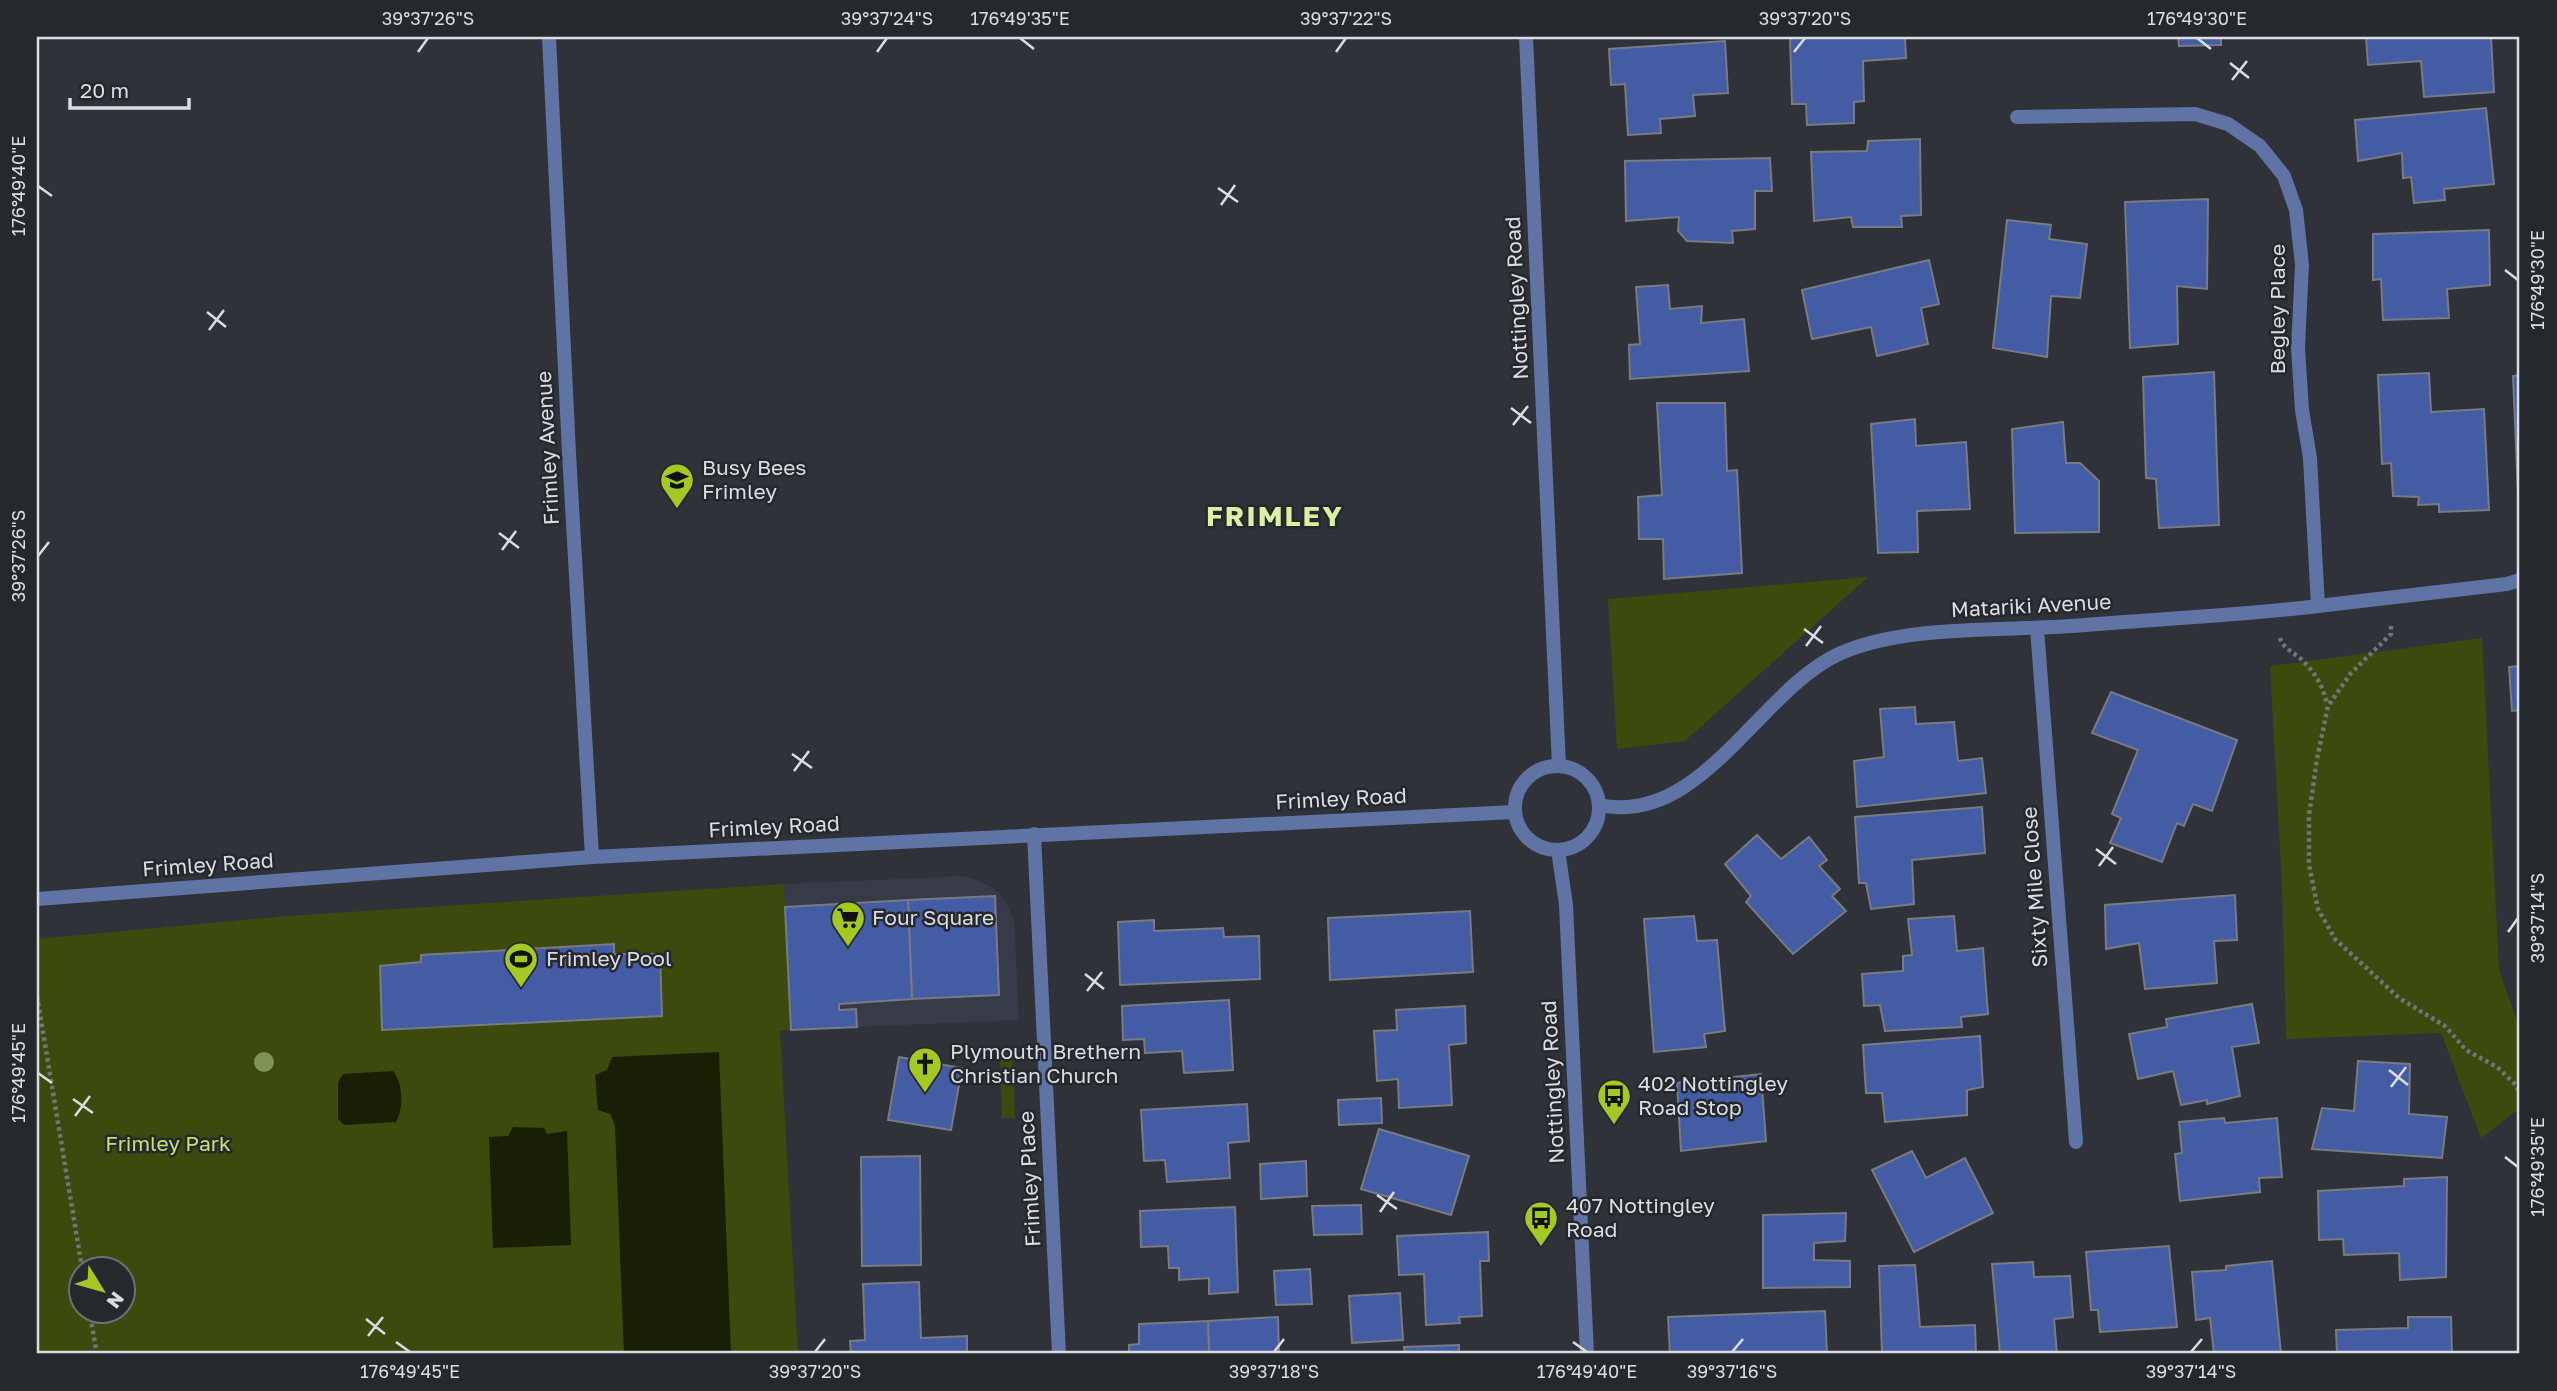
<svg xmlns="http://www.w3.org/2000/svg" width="2557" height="1391" viewBox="0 0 2557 1391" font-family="'Golos Text',sans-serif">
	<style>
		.built { fill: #373b47 }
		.green { fill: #3c4a0e; fill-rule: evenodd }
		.water { fill: #181f04 }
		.building { fill: #435ca3; stroke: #787b81; stroke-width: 2 }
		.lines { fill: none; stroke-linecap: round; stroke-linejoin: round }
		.path { stroke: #717478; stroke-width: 4.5; stroke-dasharray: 3.5 3.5; stroke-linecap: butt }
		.minor { stroke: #5f73a4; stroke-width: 14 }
		.tertiary { stroke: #5f73a4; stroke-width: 14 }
		.tree { fill: #809356 }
		.ticks { fill: none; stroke: #dbdde0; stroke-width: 2.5 }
		.labels { text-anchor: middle; stroke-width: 5; stroke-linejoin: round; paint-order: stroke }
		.street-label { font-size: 21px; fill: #dbdde0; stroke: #25282d }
		.poi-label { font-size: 21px; fill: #dbdde0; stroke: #25282d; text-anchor: start }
		.park-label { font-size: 21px; fill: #c3e36e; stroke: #25282d }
		.district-label { font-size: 28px; font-weight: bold; letter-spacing: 2px; fill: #d9f0a5; stroke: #25282d }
		.neatline { fill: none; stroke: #dbdde0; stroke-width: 2.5 }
		.ticks-label { font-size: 18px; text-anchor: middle; fill: #dbdde0 }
	</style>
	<rect width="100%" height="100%" fill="#2f3238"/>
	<polygon class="built" points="963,876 979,881 994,888 1005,901 1014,920 1019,1020 791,1030 784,884"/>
	<g class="green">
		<polygon points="1868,577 1685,741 1617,749 1608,599"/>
		<polygon points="2482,638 2499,970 2520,1029 2520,1108 2481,1138 2441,1033 2286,1039 2282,886 2270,666"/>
		<path d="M784,884L791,1030L780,1031L798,1354H37V939L287,916ZM80,1268H122V1310H80Z"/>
		<polygon points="1000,1050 1012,1050 1015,1118 1002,1118"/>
	</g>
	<g class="water">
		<polygon points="719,1052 731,1354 624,1354 615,1125 610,1114 598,1110 595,1075 607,1070 612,1057"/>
		<path d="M393,1071C403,1084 404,1107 396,1122L344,1125L338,1119V1082L343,1074Z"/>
		<polygon points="513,1127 544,1128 547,1134 567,1131 571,1245 493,1248 489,1137 508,1136"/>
	</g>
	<g class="building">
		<polygon points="1790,37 1905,37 1906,58 1863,61 1864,101 1854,102 1854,123 1807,125 1806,104 1792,104"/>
		<polygon points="2178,37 2221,37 2221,45 2179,46"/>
		<polygon points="2366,37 2491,37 2494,92 2424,97 2421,61 2368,65"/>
		<polygon points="1725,41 1728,93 1693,95 1695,116 1660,119 1661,133 1628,135 1625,84 1611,85 1609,49"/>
		<polygon points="2486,108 2494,184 2444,189 2445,200 2414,203 2411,177 2403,178 2402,153 2358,161 2355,120"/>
		<polygon points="1920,139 1921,215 1901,216 1902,227 1853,227 1851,217 1814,221 1811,152 1867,151 1868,141"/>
		<polygon points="1770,158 1772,191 1755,191 1755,229 1732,231 1733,243 1687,241 1678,231 1679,217 1626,221 1625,161"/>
		<polygon points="2208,199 2207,289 2177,286 2178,344 2130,348 2125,202"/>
		<polygon points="2007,220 2051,225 2049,239 2087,244 2080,298 2051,296 2047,357 1993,348"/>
		<polygon points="2489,230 2490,285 2447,289 2449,318 2383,320 2381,279 2373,280 2373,234"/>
		<polygon points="1929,260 1939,304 1921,308 1928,344 1877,356 1871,327 1812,339 1802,290"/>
		<polygon points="1668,285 1670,309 1702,306 1701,323 1744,319 1749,371 1630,379 1629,345 1640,344 1636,287"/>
		<polygon points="2214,372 2219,525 2159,528 2156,479 2146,478 2143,377"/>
		<polygon points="2429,373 2431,412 2484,409 2489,510 2439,512 2439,504 2418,505 2419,497 2393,496 2391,463 2382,464 2378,375"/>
		<polygon points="2520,375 2520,516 2519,516 2513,376"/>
		<polygon points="1657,403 1725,403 1727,471 1737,470 1742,573 1664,579 1663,539 1639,539 1638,497 1662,495"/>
		<polygon points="1915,419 1916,446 1966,442 1970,509 1917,511 1918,552 1878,553 1871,424"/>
		<polygon points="2063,422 2066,463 2080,463 2099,481 2099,532 2015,533 2012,429"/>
		<polygon points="2520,666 2520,710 2512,711 2509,667"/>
		<polygon points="2111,692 2237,740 2212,811 2193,804 2184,826 2177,823 2162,862 2110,843 2121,818 2112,814 2138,750 2092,733"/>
		<polygon points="1915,707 1916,724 1954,722 1958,761 1982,758 1986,793 1857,807 1854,761 1884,757 1880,709"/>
		<polygon points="1982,807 1985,853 1912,860 1914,904 1871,909 1866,883 1859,883 1855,817"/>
		<polygon points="1757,835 1781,859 1809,837 1827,860 1819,866 1840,889 1832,896 1846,911 1793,954 1746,902 1751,896 1725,864"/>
		<polygon points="2235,895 2237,940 2214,941 2217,983 2145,989 2139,943 2106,949 2105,905"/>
		<polygon points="995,896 999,995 912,999 908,900"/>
		<polygon points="908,900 912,999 839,1004 839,1010 856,1009 857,1027 791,1030 785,907"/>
		<polygon points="1470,911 1473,972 1330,980 1328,918"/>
		<polygon points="1694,916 1697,941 1717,940 1725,1031 1704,1034 1706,1047 1654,1052 1644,919"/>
		<polygon points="1954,916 1957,951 1983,948 1988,1014 1961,1017 1962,1027 1885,1031 1880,1005 1864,1006 1862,974 1903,971 1903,956 1912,955 1908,919"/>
		<polygon points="1154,920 1154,931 1223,928 1224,937 1259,936 1260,979 1120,985 1118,922"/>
		<polygon points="614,944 614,954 660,954 662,1016 382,1030 380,966 421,962 421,955"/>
		<polygon points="1229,1000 1233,1070 1184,1073 1182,1051 1145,1053 1144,1039 1123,1040 1122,1006"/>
		<polygon points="2252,1004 2259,1043 2232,1047 2240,1096 2207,1104 2207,1100 2181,1105 2173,1071 2138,1079 2129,1034 2167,1027 2166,1019"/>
		<polygon points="1465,1006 1466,1043 1449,1045 1452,1105 1399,1108 1398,1079 1377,1081 1374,1031 1397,1030 1396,1010"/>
		<polygon points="1980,1036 1983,1087 1967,1090 1967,1115 1885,1122 1882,1093 1866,1093 1863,1045"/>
		<polygon points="899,1057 962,1068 951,1130 888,1120"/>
		<polygon points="2358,1061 2410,1064 2409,1114 2447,1117 2442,1158 2312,1149 2322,1108 2354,1111"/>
		<polygon points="1761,1074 1766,1141 1681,1151 1677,1083"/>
		<polygon points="1381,1098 1382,1123 1339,1125 1338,1100"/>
		<polygon points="1247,1104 1249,1141 1228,1143 1230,1178 1167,1182 1165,1160 1144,1161 1141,1110"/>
		<polygon points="2224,1118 2225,1123 2277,1118 2282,1177 2259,1178 2260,1192 2180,1201 2175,1154 2182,1153 2179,1122"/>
		<polygon points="1379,1129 1469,1156 1451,1215 1361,1189"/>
		<polygon points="1912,1151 1926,1178 1965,1158 1993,1213 1914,1252 1872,1170"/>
		<polygon points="920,1156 921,1265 862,1266 861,1157"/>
		<polygon points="1306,1161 1307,1196 1261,1199 1260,1164"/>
		<polygon points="2447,1177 2446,1277 2400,1280 2399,1253 2344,1255 2343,1239 2319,1240 2318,1191 2404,1186 2404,1179"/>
		<polygon points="1361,1205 1362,1234 1314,1235 1312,1206"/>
		<polygon points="1235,1207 1238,1292 1209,1294 1209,1278 1179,1280 1179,1268 1169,1268 1168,1246 1141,1247 1140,1211"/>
		<polygon points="1846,1213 1845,1241 1814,1243 1814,1260 1850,1261 1850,1287 1763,1288 1763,1215"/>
		<polygon points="1488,1232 1489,1261 1480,1261 1482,1316 1459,1317 1460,1323 1426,1325 1424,1274 1399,1275 1397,1236"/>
		<polygon points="2169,1246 2177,1327 2100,1332 2098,1310 2091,1310 2086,1252"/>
		<polygon points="2272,1261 2281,1354 2214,1354 2210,1318 2196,1320 2192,1272 2226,1270 2226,1266"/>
		<polygon points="2033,1262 2034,1277 2070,1276 2073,1317 2054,1319 2057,1354 2000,1354 1992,1264"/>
		<polygon points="1915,1265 1920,1327 1975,1325 1976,1354 1882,1354 1879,1266"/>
		<polygon points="1310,1269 1312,1304 1276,1305 1274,1271"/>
		<polygon points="919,1282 921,1338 967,1336 967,1354 851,1354 850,1341 865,1340 863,1284"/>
		<polygon points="1400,1293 1403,1340 1352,1343 1349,1296"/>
		<polygon points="1825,1311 1827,1353 1670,1354 1668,1317"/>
		<polygon points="1278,1317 1279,1354 1209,1354 1208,1321"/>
		<polygon points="2408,1317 2451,1317 2452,1354 2337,1354 2336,1330 2408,1328"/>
		<polygon points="1208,1321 1209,1354 1129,1354 1129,1345 1139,1344 1139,1324"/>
		<polygon points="1459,1345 1459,1354 1405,1354 1404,1347"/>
	</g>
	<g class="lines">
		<g class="path">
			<polyline points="2391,626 2391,634 2351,673 2328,706 2317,759 2309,815 2309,865 2318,909 2335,939 2399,998 2445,1026 2466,1050 2497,1067 2516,1085 2520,1093"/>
			<path d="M2280,638C2283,649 2296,653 2303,661C2316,674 2324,688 2327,705"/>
			<polyline points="37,996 82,1268"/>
			<polyline points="89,1310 97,1354"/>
		</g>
		<g class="minor">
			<polyline points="549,37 569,453 592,857"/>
			<polyline points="2017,117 2195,114 2228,124 2260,146 2284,176 2296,210 2302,265 2298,348 2302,410 2310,458 2318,606"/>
			<polyline points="2037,628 2076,1142"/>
			<path d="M1599,805C1702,827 1759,689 1841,653C1905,625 2000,631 2071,626C2153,619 2236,616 2318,606C2381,599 2444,591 2507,584L2520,580"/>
			<polyline points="1034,834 1059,1354"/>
		</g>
		<g class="tertiary">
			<polyline points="1526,37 1559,766"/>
			<circle cx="1557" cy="808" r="42"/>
			<polyline points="1558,850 1566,905 1587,1354"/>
			<polyline points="37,899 592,857 1515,812"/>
		</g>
	</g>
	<circle class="tree" cx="264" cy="1062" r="10"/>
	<path class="ticks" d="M1020,38L1034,49M2197,38L2211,49M418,52L428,38M877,52L887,38M1336,52L1346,38M1794,52L1805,38M2230,63L2249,78M2232,80L2247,61M38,186L52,196M1218,188L1238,202M1221,205L1235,185M2505,270L2518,280M207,312L226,327M209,330L224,310M1511,408L1531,423M1513,425L1528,406M499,533L519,548M502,550L516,531M38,556L49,542M1804,629L1823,643M1806,646L1821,626M792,754L812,768M794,771L809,751M2096,849L2116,864M2099,866L2113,847M2508,932L2518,918M1085,974L1104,989M1087,991L1102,972M2389,1070L2408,1085M38,1073L52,1083M2391,1087L2406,1067M73,1099L93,1113M75,1116L90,1096M2505,1157L2518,1167M1377,1195L1397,1209M1380,1212L1394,1192M366,1319L385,1334M368,1336L383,1317M396,1342L410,1352M1573,1342L1587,1352M815,1352L825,1339M1274,1352L1284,1339M1732,1352L1743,1339M2191,1352L2202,1339"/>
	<defs>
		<g id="school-pin" transform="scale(1.75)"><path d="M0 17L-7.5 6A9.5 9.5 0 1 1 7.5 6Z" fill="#a4c824" stroke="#25282d"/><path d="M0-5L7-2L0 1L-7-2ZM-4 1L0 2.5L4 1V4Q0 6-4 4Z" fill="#111"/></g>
		<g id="supermarket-pin" transform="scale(1.75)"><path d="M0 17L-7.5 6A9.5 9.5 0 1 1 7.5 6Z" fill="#a4c824" stroke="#25282d"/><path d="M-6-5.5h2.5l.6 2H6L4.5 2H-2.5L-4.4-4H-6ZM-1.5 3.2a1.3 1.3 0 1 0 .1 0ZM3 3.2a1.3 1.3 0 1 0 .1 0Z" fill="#111"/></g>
		<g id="stadium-pin" transform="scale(1.75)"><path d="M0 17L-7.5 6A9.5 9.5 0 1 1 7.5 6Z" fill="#a4c824" stroke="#25282d"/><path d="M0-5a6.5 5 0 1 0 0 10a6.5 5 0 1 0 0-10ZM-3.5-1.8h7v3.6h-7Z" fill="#111"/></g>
		<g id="church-pin" transform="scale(1.75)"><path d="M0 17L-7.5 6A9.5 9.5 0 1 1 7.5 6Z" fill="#a4c824" stroke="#25282d"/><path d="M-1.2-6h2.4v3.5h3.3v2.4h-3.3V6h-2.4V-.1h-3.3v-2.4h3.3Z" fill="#111"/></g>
		<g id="bus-pin" transform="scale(1.75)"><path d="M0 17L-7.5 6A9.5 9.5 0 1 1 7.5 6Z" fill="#a4c824" stroke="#25282d"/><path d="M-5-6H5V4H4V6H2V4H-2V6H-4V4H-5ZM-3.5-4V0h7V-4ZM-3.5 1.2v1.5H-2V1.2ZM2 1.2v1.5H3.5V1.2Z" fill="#111"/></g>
	</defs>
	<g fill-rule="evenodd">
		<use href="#school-pin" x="677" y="480"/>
		<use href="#supermarket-pin" x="848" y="918"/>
		<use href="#stadium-pin" x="521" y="959"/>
		<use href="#church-pin" x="925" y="1064"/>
		<use href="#bus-pin" x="1614" y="1096"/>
		<use href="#bus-pin" x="1541" y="1218"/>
	</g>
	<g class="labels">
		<g class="street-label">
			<text transform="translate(1517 298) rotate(-93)" y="7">Nottingley Road</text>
			<text transform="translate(2278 309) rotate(-90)" y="7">Begley Place</text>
			<text transform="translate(548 448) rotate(-93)" y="7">Frimley Avenue</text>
			<text transform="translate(2031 606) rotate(-3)" y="7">Matariki Avenue</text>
			<text transform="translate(1341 799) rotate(-3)" y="7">Frimley Road</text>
			<text transform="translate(774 827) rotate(-3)" y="7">Frimley Road</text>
			<text transform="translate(208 865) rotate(-4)" y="7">Frimley Road</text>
			<text transform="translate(2035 887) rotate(-94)" y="7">Sixty Mile Close</text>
			<text transform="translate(1553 1082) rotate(-93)" y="7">Nottingley Road</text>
			<text transform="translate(1030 1179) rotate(-93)" y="7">Frimley Place</text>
		</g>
		<g class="poi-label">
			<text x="702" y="475">Busy Bees<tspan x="702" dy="24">Frimley</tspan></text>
			<text x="872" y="925">Four Square</text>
			<text x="546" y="966">Frimley Pool</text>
			<text x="950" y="1059">Plymouth Brethern<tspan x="950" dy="24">Christian Church</tspan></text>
			<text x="1638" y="1091">402 Nottingley<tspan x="1638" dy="24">Road Stop</tspan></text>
			<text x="1566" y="1213">407 Nottingley<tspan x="1566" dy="24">Road</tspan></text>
		</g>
		<g class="park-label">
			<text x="168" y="1151">Frimley Park</text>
		</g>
		<g class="district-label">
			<text x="1275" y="526">FRIMLEY</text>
		</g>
	</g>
	<rect width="2557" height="1391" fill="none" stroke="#25282d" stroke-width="77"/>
	<g transform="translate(102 1290) rotate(127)"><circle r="33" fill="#25282d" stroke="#6e7075" stroke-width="2"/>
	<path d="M0-5L12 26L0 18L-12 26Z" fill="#a4c824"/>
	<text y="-10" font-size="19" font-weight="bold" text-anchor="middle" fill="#dbdde0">N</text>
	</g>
	<path d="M70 98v10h119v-10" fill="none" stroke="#dbdde0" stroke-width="3.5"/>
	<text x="80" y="98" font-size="21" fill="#dbdde0" stroke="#25282d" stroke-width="5" paint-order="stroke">20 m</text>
	<rect x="38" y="38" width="2480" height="1314" class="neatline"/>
	<g class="ticks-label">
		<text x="428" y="25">39°37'26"S</text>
		<text x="887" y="25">39°37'24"S</text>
		<text x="1020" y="25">176°49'35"E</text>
		<text x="1346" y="25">39°37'22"S</text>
		<text x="1805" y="25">39°37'20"S</text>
		<text x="2197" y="25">176°49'30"E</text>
		<text transform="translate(19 186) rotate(-90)" y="6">176°49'40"E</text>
		<text transform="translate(2538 280) rotate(-90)" y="6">176°49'30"E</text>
		<text transform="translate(19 556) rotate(-90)" y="6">39°37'26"S</text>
		<text transform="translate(2538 918) rotate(-90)" y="6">39°37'14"S</text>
		<text transform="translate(19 1073) rotate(-90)" y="6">176°49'45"E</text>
		<text transform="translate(2538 1167) rotate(-90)" y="6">176°49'35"E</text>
		<text x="410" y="1378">176°49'45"E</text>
		<text x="815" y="1378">39°37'20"S</text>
		<text x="1274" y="1378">39°37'18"S</text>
		<text x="1587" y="1378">176°49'40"E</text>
		<text x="1732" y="1378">39°37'16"S</text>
		<text x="2191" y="1378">39°37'14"S</text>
	</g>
</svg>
